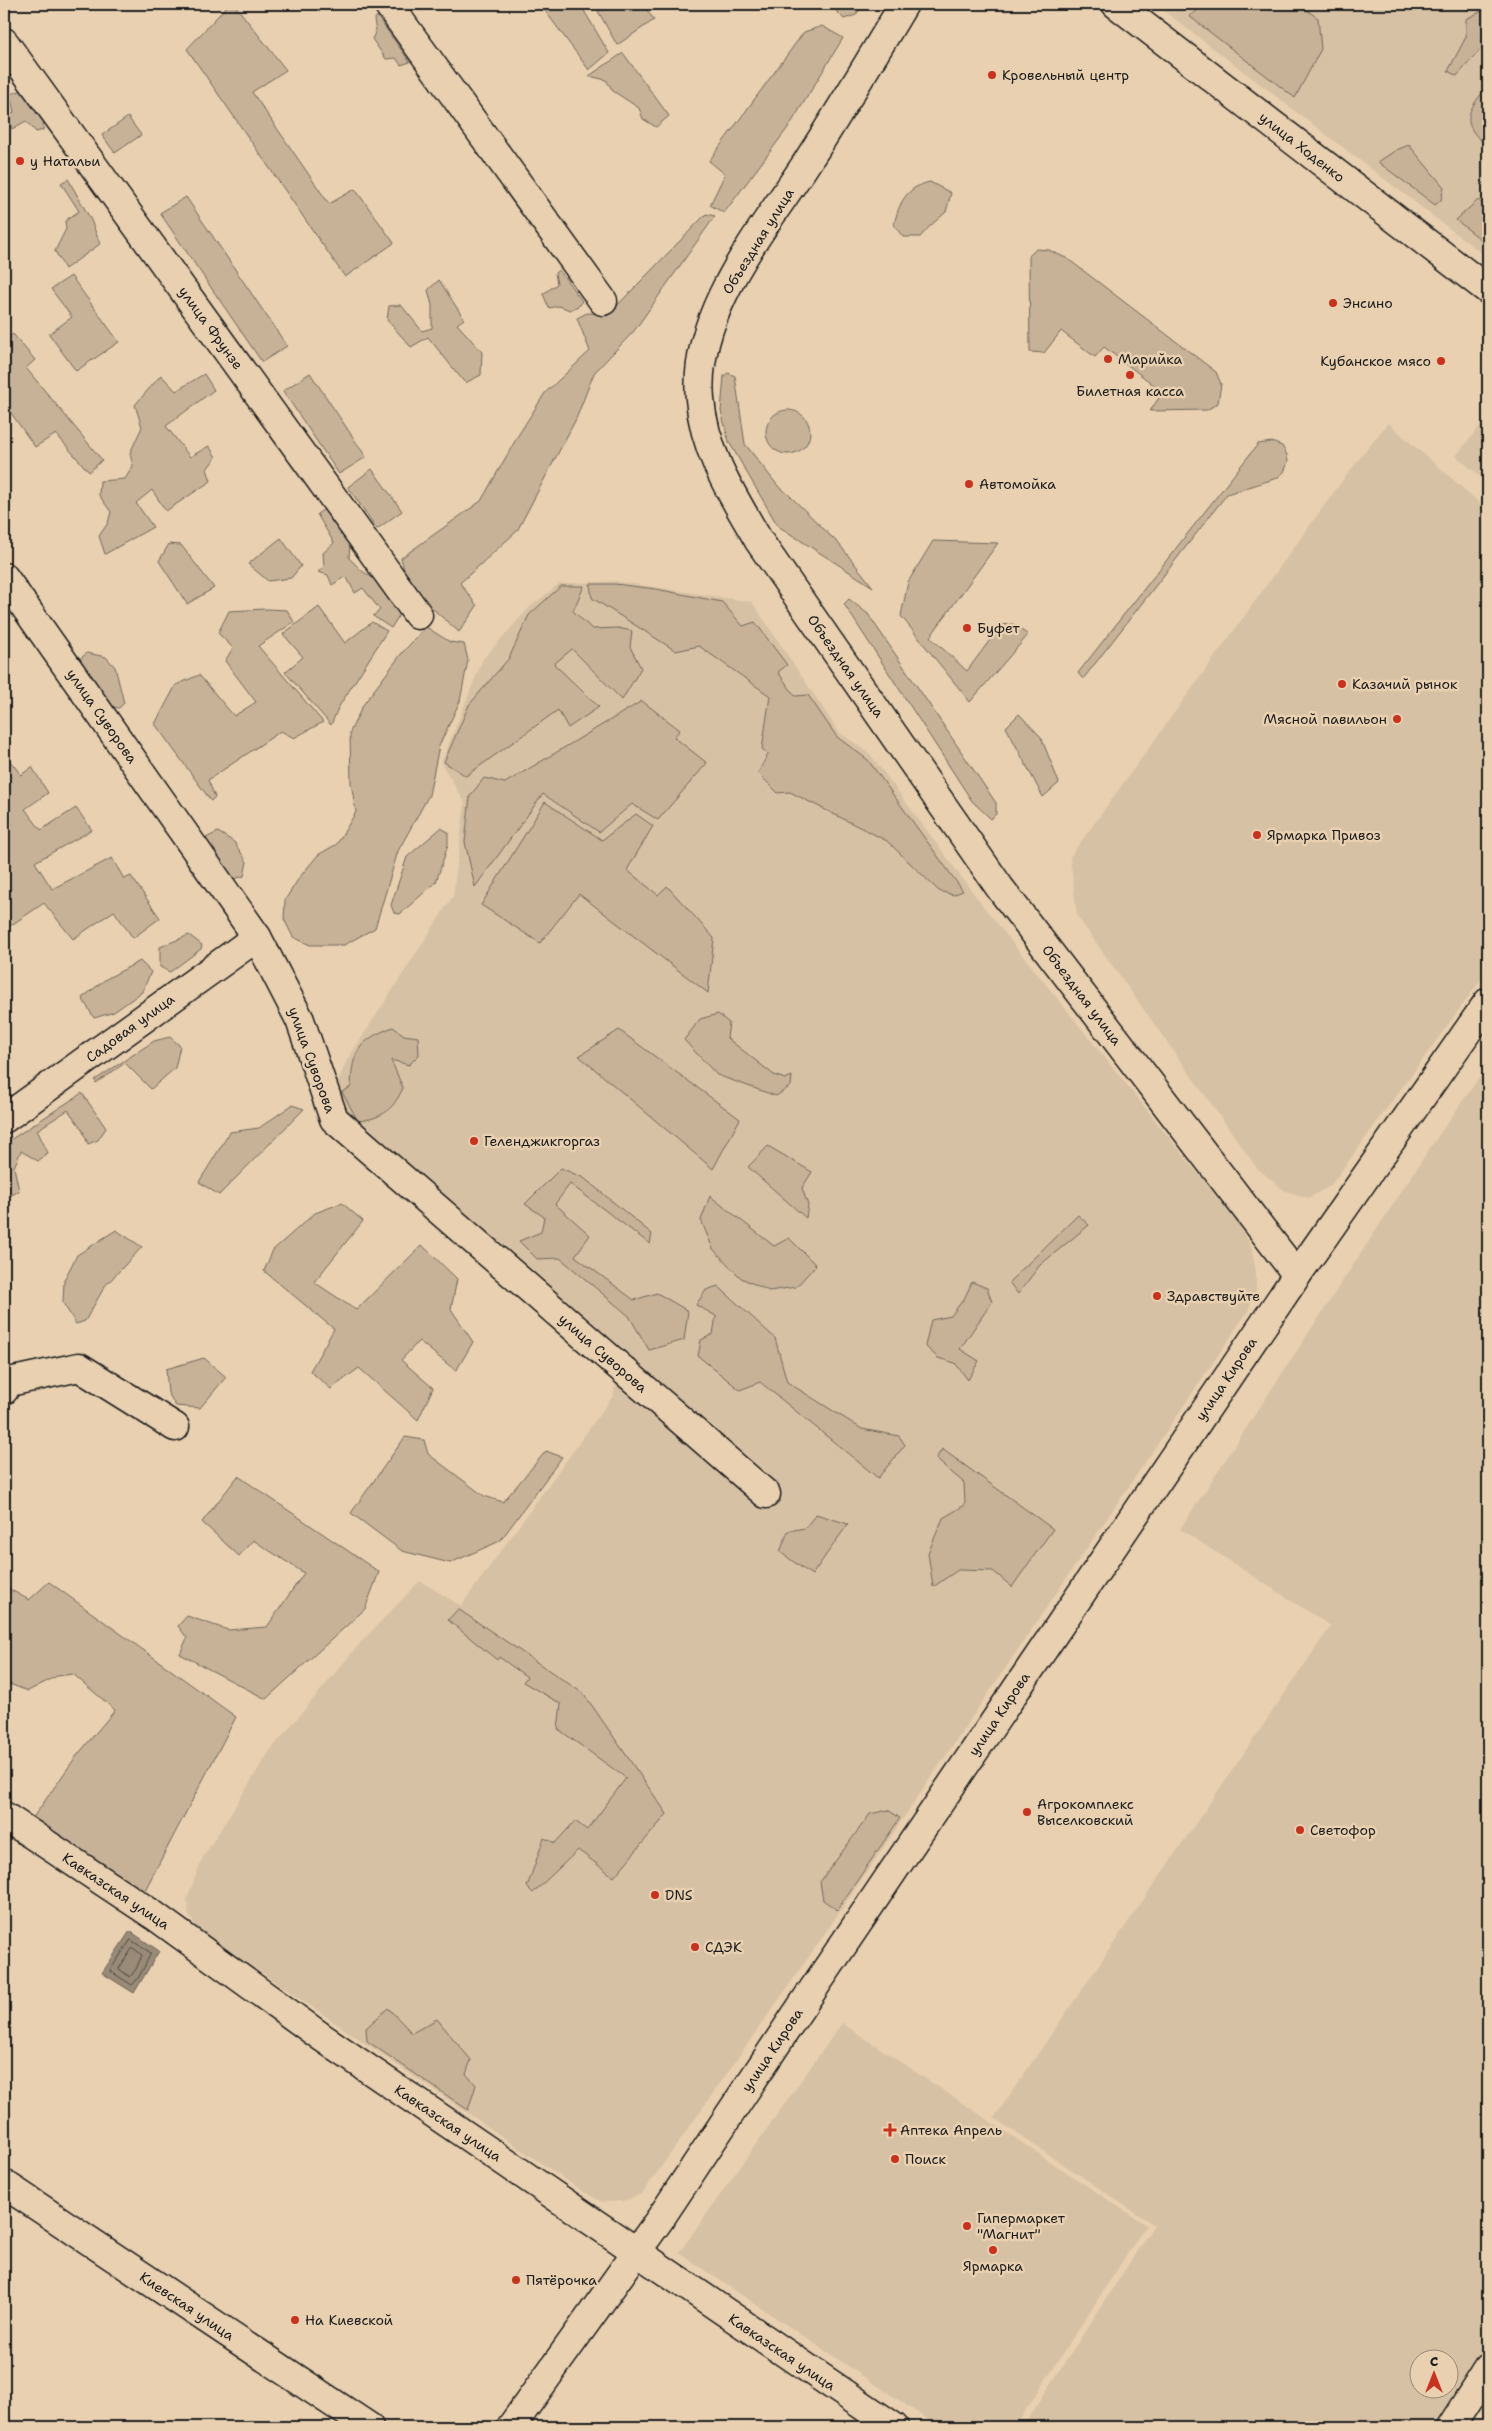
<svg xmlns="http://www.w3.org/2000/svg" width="1492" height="2431" viewBox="0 0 1492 2431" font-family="'Shantell Sans',sans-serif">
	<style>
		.built { fill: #d7c1a4; fill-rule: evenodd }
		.green { fill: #c7b298; stroke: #72675a }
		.water { fill: #9a8b78; stroke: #685f53 }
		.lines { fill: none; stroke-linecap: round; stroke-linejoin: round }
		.shore { stroke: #4e4841; stroke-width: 1 }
		.minor-casing { stroke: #1c1c1c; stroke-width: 31 }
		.major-casing { stroke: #1c1c1c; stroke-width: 31 }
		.minor { stroke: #e8d0b0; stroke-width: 28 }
		.major { stroke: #e8d0b0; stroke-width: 28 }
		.poi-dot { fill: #c8321e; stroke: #e8d0b0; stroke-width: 2 }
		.labels { text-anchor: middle; stroke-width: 5; stroke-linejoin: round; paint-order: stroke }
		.poi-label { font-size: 14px; fill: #1c1c1c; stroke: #e8d0b0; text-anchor: start }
		.street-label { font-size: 14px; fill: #1c1c1c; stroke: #e8d0b0 }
	</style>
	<rect width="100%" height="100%" fill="#e8d0b0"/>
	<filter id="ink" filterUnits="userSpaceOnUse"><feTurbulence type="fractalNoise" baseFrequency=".02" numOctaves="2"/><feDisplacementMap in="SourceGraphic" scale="10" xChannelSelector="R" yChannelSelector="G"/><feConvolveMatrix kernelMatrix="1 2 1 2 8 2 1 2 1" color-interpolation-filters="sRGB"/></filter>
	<g filter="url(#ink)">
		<g class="built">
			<polygon points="1155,4 1488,4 1488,258"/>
			<polygon points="1488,416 1488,483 1456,456"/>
			<polygon points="1388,423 1488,510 1488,970 1331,1185 1309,1198 1285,1191 1257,1168 1077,916 1070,857 1345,477"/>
			<polygon points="615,581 752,602 839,732 870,754 983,906 1241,1227 1252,1249 1256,1272 1256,1291 1248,1311 813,1951 642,2194 623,2201 602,2202 582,2191 199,1930 189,1916 187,1899 202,1859 269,1752 362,1641 420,1581 461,1606 613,1396 623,1353 326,1110 346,1062 453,896 465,803 441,763 483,659 529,608 559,584"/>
			<path d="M1488,1065V2354L1440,2427H1023L1154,2225L994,2118L1331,1626L1180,1529L1434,1142ZM1420,2358H1450V2388H1420Z"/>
			<polygon points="842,2023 1146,2225 1015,2427 939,2427 679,2253"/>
		</g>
		<g class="green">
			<polygon points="229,4 234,4 286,70 252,92 329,204 355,189 394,243 345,277 187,49"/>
			<polygon points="540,4 580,4 609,53 589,70"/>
			<polygon points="609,4 643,4 654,20 617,45 598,11"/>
			<polygon points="833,4 863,4 856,15 844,19 833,8"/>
			<polygon points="1208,4 1298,4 1318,18 1321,49 1295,98 1189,16"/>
			<polygon points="1488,8 1488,41 1457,76 1448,71 1466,37 1466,19"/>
			<polygon points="377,16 410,62 401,65 396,58 386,59 372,39 376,31 374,20"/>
			<polygon points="822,26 843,38 790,125 724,213 710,205 725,174 709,161 804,32"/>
			<polygon points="623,53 669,116 656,127 643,119 639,108 613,91 606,80 589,76"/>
			<path d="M1488,86V147C1459,123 1466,112 1488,86Z"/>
			<polygon points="23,90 44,117 43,130 36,132 26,121 12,129 9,118 14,112 10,94"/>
			<polygon points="128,117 141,135 115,153 102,135"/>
			<polygon points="1409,145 1444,187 1441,200 1435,205 1378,162 1396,150"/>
			<polygon points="68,179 91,220 100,244 65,269 55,251 66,229 65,221 79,211 61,183"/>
			<path d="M930,182L951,193L946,212L930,226L920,237H903L894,225C899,203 906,187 930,182Z"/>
			<polygon points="186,197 287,346 262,362 160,213"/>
			<polygon points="1478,200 1488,208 1488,245 1456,220"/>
			<polygon points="706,214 715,216 634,331 594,373 576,419 517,531 460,583 477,606 459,632 409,588 401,558 481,501 519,434 545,393 590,351 577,318 587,313 609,314"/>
			<polygon points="1036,249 1049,250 1068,259 1216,372 1221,384 1218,403 1207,410 1150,411 1163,392 1104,347 1095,357 1061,331 1044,353 1030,352 1029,256"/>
			<polygon points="559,270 582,301 580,305 570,310 559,306 549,308 543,294 557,284 555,273"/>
			<polygon points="71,276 119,342 76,371 49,334 72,317 51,289"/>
			<polygon points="439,280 464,319 457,324 482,352 481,375 465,383 428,337 411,347 387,320 389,306 401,305 422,331 432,328 432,305 428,290"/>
			<polygon points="13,334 35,360 26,368 102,460 89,472 56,434 35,447 4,403 4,341"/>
			<polygon points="310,373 366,457 339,474 283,391"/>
			<polygon points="728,373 735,376 745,444 778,486 788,494 839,544 873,587 778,526 729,442 721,411 724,376"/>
			<polygon points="204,374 214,390 166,426 190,457 209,446 216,457 207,469 211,481 166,511 152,490 136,503 153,527 105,554 99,536 108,523 111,512 99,495 100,481 125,479 133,466 130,453 142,427 135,405 161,375 176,391"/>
			<circle cx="788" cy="432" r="22"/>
			<polygon points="1272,442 1282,446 1287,455 1288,462 1284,472 1277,478 1227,494 1083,679 1078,673 1258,444"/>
			<polygon points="372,469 402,511 377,529 348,487"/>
			<polygon points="326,508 350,543 349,558 362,571 379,582 401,612 391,628 373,616 380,610 363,588 355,593 346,576 332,585 328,575 318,572 324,566 323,553 334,543 317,514"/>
			<polygon points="281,538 301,566 291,578 268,581 248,564"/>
			<polygon points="933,541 998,543 930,637 967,671 1001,625 1013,624 1028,635 970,702 901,616 908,582"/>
			<polygon points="169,544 181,545 214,588 187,604 159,561"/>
			<polygon points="590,584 615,584 656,589 722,602 743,626 755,622 787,665 778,672 795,696 808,695 837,737 868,760 963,891 953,895 939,891 887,841 790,792 778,793 758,773 768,754 762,749 770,696 699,646 676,651 592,598"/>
			<polygon points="561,586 584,586 573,611 592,629 618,628 632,631 630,647 641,668 622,700 572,649 554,664 599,707 568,728 558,710 466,776 444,762 469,705 509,658 529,615"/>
			<polygon points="849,599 868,614 996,803 996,814 991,819 972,801 844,604"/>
			<polygon points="319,607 345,643 372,622 387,631 338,708 331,725 285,672 303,657 283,634"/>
			<polygon points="266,609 287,610 294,622 258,646 323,722 294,738 281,731 208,780 215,797 211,801 155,724 176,685 199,675 234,716 256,702 225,661 233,648 218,633 229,611"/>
			<polygon points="426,627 450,642 464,644 468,660 460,701 439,746 429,795 398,851 375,928 344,945 310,945 293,937 284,919 285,900 299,878 318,855 337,844 356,812 351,783 350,732 363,705 402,653"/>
			<polygon points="87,653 106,657 115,667 124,703 119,708 101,706 76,662"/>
			<polygon points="642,701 680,730 674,737 707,763 658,820 632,804 599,832 543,794 475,887 465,842 470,796 484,778 505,783"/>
			<polygon points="1019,714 1041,737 1059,783 1043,797 1006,727"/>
			<polygon points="7,757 21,775 32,767 48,793 25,809 41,830 76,808 92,830 35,862 52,889 112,858 124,879 131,876 160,918 133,938 114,911 73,939 44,903 4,930 4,829 12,824 4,812 4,759"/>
			<polygon points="545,802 602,840 636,814 653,826 627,870 658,895 667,886 714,938 708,993 579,894 540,943 481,905"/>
			<polygon points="441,828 448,832 448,845 436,882 400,914 394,913 391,905 407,857"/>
			<polygon points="218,832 234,842 247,862 244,876 231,880 204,839"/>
			<polygon points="189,935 202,945 201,949 170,972 160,967 160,947"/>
			<polygon points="140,961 151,972 142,992 114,1012 94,1018 82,998 106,979"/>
			<polygon points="718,1014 729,1023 727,1038 774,1075 785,1079 792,1076 791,1086 776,1096 717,1075 684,1040 700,1019"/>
			<path d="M393,1027L404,1035L418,1037L419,1055L409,1065L391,1060L403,1088C392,1111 383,1118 358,1121L342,1092L351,1087C352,1051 359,1040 393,1027Z"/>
			<polygon points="619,1030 740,1119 713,1169 579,1056"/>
			<polygon points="170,1037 180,1046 175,1068 151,1089 125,1063 96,1083 95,1080 154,1041"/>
			<polygon points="82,1093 106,1128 98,1140 88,1144 82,1129 68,1110 37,1130 48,1153 38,1161 21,1151 14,1167 19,1191 10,1196 4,1187 4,1144"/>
			<polygon points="292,1105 304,1109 219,1195 199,1182 230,1132 259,1128"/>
			<polygon points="768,1146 812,1172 802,1188 808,1205 806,1218 748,1167"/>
			<polygon points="561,1168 584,1178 652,1234 650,1244 570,1184 555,1204 590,1235 575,1256 634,1300 657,1293 688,1311 684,1340 649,1350 629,1316 560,1258 537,1259 519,1241 541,1232 544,1217 525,1204"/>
			<polygon points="710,1196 774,1246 789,1238 816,1265 796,1287 769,1291 741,1278 713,1249 701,1220"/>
			<polygon points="342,1203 363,1221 314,1282 356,1310 422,1245 457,1279 451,1309 473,1342 456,1371 419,1341 401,1360 433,1388 418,1420 359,1368 331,1389 310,1371 334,1329 264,1271 273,1250 315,1213"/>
			<polygon points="1078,1215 1089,1225 1040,1265 1018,1294 1009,1282"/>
			<polygon points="116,1230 142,1247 105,1286 85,1321 76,1324 63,1303 64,1280 77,1255"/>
			<polygon points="972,1282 987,1288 992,1302 960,1349 979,1361 968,1380 955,1363 938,1358 925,1346 931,1320 951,1316 965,1297"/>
			<polygon points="718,1286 775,1338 787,1382 862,1429 899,1436 905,1445 878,1478 760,1382 740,1390 698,1356 701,1340 713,1334 716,1316 696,1305 706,1290"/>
			<polygon points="204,1358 226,1377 200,1408 176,1406 168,1393 166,1369"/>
			<polygon points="405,1437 424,1440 428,1454 484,1496 503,1502 546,1451 562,1457 500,1541 450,1563 402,1551 351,1513"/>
			<polygon points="942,1449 1053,1529 1012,1587 993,1571 958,1570 933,1587 928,1553 943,1518 965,1505 964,1483 936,1459"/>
			<polygon points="238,1476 379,1572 365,1609 266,1699 180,1654 187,1638 178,1626 187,1616 228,1630 267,1627 304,1573 253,1540 239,1556 202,1522"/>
			<polygon points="816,1514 848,1524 812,1575 780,1552 788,1531 805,1528"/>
			<polygon points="49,1582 236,1717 144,1892 30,1822 75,1758 115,1710 73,1674 57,1676 28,1691 4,1682 4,1586 29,1600"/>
			<polygon points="458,1609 584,1694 667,1814 614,1877 578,1850 533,1893 527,1887 544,1838 555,1843 575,1821 587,1830 626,1778 558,1729 561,1704 523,1682 527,1677 499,1657 497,1660 448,1620"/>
			<polygon points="888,1810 900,1818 837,1910 823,1900 820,1882 870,1814"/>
			<polygon points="388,2008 412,2033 437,2019 471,2060 466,2074 476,2085 468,2110 367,2041 366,2028"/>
		</g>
		<polygon class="water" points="130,1931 159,1951 134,1993 102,1973"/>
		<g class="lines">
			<g class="shore">
				<path d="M131,1940L151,1953C145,1964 141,1977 132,1985L110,1971Z"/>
				<polygon points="133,1948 142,1955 136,1969 130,1977 119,1969"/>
			</g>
			<g class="minor-casing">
				<g id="minor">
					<polyline points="388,4 603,301"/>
					<polyline points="1116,4 1488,290"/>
					<polyline points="4,42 418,615"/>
					<polyline points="4,577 257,937 300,1020 334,1119 766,1494"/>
					<polyline points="4,1119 257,937"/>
					<polyline points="1297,1275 1488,1002"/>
					<polyline points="4,1390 9,1382 79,1367 175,1427"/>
					<polyline points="4,1816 155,1916 323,2038 894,2427"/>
					<polyline points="4,2184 369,2427"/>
					<polyline points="1451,2427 1488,2369"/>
				</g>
			</g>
			<g class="major-casing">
				<path id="major" d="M511,2427L660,2219L797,2013L1297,1275L1000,888L759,541C733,496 704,452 700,399C692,311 765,228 809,159C842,108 873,56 904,4"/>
			</g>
			<use href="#minor" class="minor"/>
			<use href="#major" class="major"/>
		</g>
	</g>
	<g class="poi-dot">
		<circle cx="992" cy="75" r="5"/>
		<circle cx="20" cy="161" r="5"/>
		<circle cx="1333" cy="303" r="5"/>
		<circle cx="1108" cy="359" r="5"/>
		<circle cx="1441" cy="361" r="5"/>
		<circle cx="1130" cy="375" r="5"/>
		<circle cx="969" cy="484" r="5"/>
		<circle cx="967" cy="628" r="5"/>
		<circle cx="1342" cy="684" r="5"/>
		<circle cx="1397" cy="719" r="5"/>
		<circle cx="1257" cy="835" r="5"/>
		<circle cx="474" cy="1141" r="5"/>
		<circle cx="1157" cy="1296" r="5"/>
		<circle cx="1027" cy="1812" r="5"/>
		<circle cx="1300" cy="1830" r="5"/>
		<circle cx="655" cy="1895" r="5"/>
		<circle cx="695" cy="1947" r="5"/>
		<path d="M887.5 2122.5h5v5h5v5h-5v5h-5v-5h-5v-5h5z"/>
		<circle cx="895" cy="2159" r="5"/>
		<circle cx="967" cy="2226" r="5"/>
		<circle cx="993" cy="2250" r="5"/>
		<circle cx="516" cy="2280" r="5"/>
		<circle cx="295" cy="2320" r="5"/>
	</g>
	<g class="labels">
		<g class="poi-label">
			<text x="1002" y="80">Кровельный центр</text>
			<text x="30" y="166">у Натальи</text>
			<text x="1343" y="308">Энсино</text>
			<text x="1118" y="364">Марийка</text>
			<text x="1431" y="366" text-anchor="end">Кубанское мясо</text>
			<text x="1130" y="396" text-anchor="middle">Билетная касса</text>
			<text x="979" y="489">Автомойка</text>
			<text x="977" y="633">Буфет</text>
			<text x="1352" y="689">Казачий рынок</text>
			<text x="1387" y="724" text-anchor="end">Мясной павильон</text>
			<text x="1267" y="840">Ярмарка Привоз</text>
			<text x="484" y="1146">Геленджикгоргаз</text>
			<text x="1167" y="1301">Здравствуйте</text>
			<text x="1037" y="1809">Агрокомплекс<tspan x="1037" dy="16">Выселковский</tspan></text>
			<text x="1310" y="1835">Светофор</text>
			<text x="665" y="1900">DNS</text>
			<text x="705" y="1952">СДЭК</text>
			<text x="900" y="2135">Аптека Апрель</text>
			<text x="905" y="2164">Поиск</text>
			<text x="977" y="2223">Гипермаркет<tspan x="977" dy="16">"Магнит"</tspan></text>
			<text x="993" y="2271" text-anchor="middle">Ярмарка</text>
			<text x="526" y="2285">Пятёрочка</text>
			<text x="305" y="2325">На Киевской</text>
		</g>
		<g class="street-label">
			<text transform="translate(1302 147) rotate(38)" y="5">улица Ходенко</text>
			<text transform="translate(758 241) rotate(-58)" y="5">Объездная улица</text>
			<text transform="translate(211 328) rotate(54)" y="5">улица Фрунзе</text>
			<text transform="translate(846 666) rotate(55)" y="5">Объездная улица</text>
			<text transform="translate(102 716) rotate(55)" y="5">улица Суворова</text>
			<text transform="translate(1082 995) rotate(53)" y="5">Объездная улица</text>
			<text transform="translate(130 1028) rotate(-36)" y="5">Садовая улица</text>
			<text transform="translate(312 1060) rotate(70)" y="5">улица Суворова</text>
			<text transform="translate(603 1353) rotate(41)" y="5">улица Суворова</text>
			<text transform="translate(1226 1379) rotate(-56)" y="5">улица Кирова</text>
			<text transform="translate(999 1714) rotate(-56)" y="5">улица Кирова</text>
			<text transform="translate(116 1891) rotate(34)" y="5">Кавказская улица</text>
			<text transform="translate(772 2050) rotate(-56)" y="5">улица Кирова</text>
			<text transform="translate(448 2123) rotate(34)" y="5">Кавказская улица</text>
			<text transform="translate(187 2306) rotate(34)" y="5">Киевская улица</text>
			<text transform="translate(782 2352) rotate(34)" y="5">Кавказская улица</text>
		</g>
	</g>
	<rect width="1492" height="2431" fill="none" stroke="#e8d0b0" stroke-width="20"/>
	<rect x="10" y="10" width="1472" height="2411" fill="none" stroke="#1c1c1c" stroke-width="2" filter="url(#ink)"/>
	<g transform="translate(1434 2374)"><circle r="24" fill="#e8d0b0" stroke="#968875"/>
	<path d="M0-4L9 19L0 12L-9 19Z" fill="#c8321e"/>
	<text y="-8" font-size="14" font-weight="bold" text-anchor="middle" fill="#1c1c1c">С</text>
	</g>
</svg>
